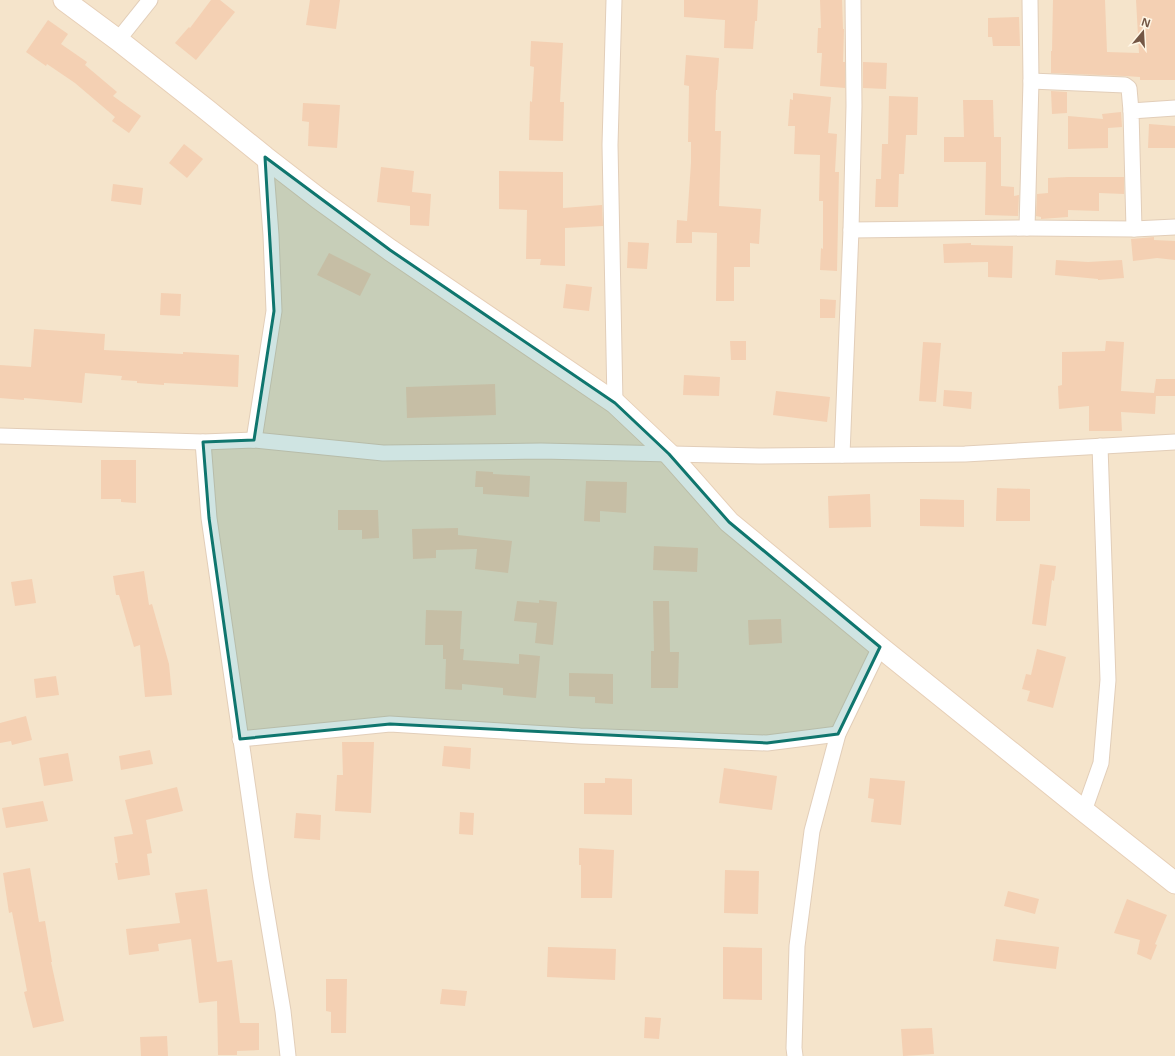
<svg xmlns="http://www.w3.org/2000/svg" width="1175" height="1056" viewBox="0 0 1175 1056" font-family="'Noto Sans',sans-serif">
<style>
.residential{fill:#f5e4cb}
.building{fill:#f4d0b3}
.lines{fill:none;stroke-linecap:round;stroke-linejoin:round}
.minor-casing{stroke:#e2ceb9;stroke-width:17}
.secondary-casing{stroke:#e7cfb7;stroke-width:23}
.minor{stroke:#fff;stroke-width:15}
.secondary{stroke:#fff;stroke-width:21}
.marked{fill:#0f766e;fill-opacity:0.2;stroke:#0f766e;stroke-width:3;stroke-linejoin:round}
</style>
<rect width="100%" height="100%" fill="#fef2dd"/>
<rect class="residential" x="0" y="0" width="1175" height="1056"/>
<g class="building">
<polygon points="211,0 220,0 235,12 196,60 175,43 189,27 190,28"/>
<polygon points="310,0 340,0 336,29 306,25"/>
<polygon points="684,0 758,0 757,21 755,21 753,49 724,48 725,20 684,17"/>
<polygon points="820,0 842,0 843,29 844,29 843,62 845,62 845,88 820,86 822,53 817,53 818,28 821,28"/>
<polygon points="1053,0 1105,0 1107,52 1139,53 1136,0 1175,0 1175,80 1140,80 1140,77 1125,76 1051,73 1051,51 1052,51"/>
<polygon points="1019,17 1020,46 993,46 992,37 988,37 988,18"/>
<polygon points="48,20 68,34 61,44 87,62 85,65 117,92 113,96 141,116 129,133 112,121 115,117 75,83 47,64 46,66 26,52"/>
<polygon points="531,41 563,43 560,102 564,102 563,141 529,140 530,101 532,102 534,67 530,66"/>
<polygon points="686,55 719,58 717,90 716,90 715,131 721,131 719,206 761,209 759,244 750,243 750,267 734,267 734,301 716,301 717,233 692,232 692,243 676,243 677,220 687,221 691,163 691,142 688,142 689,86 684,85"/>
<polygon points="863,62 887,63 886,89 863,88"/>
<polygon points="1051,91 1067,92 1067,113 1052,114"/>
<polygon points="793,93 831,97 828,133 837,134 835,172 839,172 837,271 820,270 821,248 823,249 823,201 819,201 820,155 794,154 795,126 788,126 790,99 793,100"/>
<polygon points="889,96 918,97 917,135 906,135 904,174 899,174 898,207 875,207 876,179 881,179 882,144 888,144"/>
<polygon points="963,100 993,100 994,137 1001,137 1001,186 1014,187 1014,196 1019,195 1018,216 985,215 986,162 944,162 944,137 964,137"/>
<polygon points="303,103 340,105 337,148 308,146 309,122 302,121"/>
<polygon points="1121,112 1122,127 1108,128 1108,148 1068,149 1068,116 1103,119 1102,114"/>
<polygon points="1149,124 1175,126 1175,148 1148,148"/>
<polygon points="184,144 203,159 187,178 169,163"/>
<polygon points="381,167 414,171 412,192 431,194 429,226 410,225 410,204 410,206 377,202"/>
<polygon points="499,171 563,172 563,208 602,205 603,226 565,228 565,266 540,265 541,259 526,259 527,210 499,209"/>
<polygon points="1068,177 1124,177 1124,194 1099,193 1099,211 1068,210 1068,217 1041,219 1041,217 1036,216 1037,194 1048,193 1048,178"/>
<polygon points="113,184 143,188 141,205 111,201"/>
<polygon points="1154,237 1154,240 1175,241 1175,260 1157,258 1133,261 1131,239"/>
<polygon points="628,242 649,243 647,269 627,268"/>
<polygon points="971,243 971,245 1013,246 1012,278 988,277 988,262 944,263 943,244"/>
<polygon points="329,253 371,274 360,296 317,275"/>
<polygon points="1056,260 1088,262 1122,260 1124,278 1098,280 1098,279 1055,275"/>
<polygon points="566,284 592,287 589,311 563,308"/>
<polygon points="161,293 181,294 180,316 160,315"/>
<polygon points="820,299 836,300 835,318 820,318"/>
<polygon points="34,329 105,334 104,350 183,354 183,352 239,355 238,387 164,383 164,385 137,383 137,381 121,380 122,376 85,373 82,403 24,398 24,400 0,398 0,365 31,367"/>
<polygon points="730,341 746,341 746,360 731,360"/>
<polygon points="1106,341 1124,342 1121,391 1154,393 1156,379 1175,379 1175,396 1156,396 1155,414 1121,412 1122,431 1089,431 1089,406 1059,409 1058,386 1062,385 1062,352 1105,351"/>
<polygon points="923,342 941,343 936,402 919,401"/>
<polygon points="684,375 720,377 719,396 683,395"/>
<polygon points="495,384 496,415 407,418 406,387"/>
<polygon points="944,390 972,392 971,409 943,406"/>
<polygon points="776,391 830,397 827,422 773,415"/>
<polygon points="101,460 136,460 136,503 121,502 121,499 101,499"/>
<polygon points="476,471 493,472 493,474 530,476 529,497 483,494 483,487 475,487"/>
<polygon points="586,481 627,482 626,513 600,511 600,522 584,521"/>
<polygon points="997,488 1030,489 1030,521 996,521"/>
<polygon points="870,494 871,527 829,528 828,496"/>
<polygon points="920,499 964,500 964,527 920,526"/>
<polygon points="338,510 378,510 379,538 362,539 362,530 338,530"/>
<polygon points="458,528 458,535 512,541 508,573 475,569 477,549 436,550 436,558 413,559 412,529"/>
<polygon points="654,546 698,548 697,572 653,570"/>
<polygon points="1040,564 1056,566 1054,581 1052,580 1046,626 1032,624"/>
<polygon points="144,571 149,605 152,604 169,664 172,695 145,697 140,645 134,647 119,595 116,595 113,576"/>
<polygon points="32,579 36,603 15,606 11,582"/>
<polygon points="539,600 557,602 553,645 535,643 537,623 514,621 517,601 539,603"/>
<polygon points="653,601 669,601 670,652 679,652 678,688 651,688 651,651 654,651"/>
<polygon points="426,610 462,611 460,649 464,649 463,660 519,664 519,654 540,656 536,698 503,695 503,688 462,684 462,690 445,689 446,659 443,659 443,645 425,645"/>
<polygon points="781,619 782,643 749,645 748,620"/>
<polygon points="1037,649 1066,657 1053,708 1027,701 1030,691 1022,689 1026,674 1031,675"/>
<polygon points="569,673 613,674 613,704 595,703 595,697 569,696"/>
<polygon points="56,676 59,695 36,698 34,679"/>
<polygon points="26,716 32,740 12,745 11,741 0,743 0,723"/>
<polygon points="342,742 374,742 371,813 335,811 337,775 343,775"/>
<polygon points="444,746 471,748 470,769 442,766"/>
<polygon points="150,750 153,764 121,770 119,756"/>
<polygon points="68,753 73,781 44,786 39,758"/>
<polygon points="724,768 777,776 772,810 719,803"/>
<polygon points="605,778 632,779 632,815 584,814 584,783 605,783"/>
<polygon points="870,778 905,781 901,825 871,822 874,799 868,798"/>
<polygon points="177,787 183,811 146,820 152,853 147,854 150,875 118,880 115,863 118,863 114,837 133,834 125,800"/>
<polygon points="43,801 48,821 6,828 2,808"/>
<polygon points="460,812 474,813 473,835 459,834"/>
<polygon points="296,813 321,815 320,840 294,838"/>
<polygon points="579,848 614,850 612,898 581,898 581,865 579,865"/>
<polygon points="30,868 39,922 45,921 52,962 51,962 64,1021 33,1028 24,992 27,991 12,912 9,913 3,873"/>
<polygon points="725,870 759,871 758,914 724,913"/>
<polygon points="207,889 217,962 232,960 240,1023 259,1023 259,1050 237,1051 237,1055 218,1055 217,1001 199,1003 191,939 158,944 159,951 129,955 126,929 180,923 175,893"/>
<polygon points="1008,891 1039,899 1035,914 1004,906"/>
<polygon points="1127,899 1167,915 1155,944 1157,945 1151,960 1137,954 1140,940 1114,933"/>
<polygon points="996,939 1059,947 1056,969 993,961"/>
<polygon points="548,947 616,949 615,980 547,977"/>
<polygon points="723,947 762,948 762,1000 723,999"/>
<polygon points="326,979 347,979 346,1033 331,1033 331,1012 326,1011"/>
<polygon points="442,989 467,991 465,1006 440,1004"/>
<polygon points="645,1017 661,1018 659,1039 644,1038"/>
<polygon points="932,1028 934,1054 903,1056 901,1029"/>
<polygon points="167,1036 168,1056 141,1056 140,1037"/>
</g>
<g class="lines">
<defs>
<g id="minor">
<polyline points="614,0 610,145 615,403"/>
<polyline points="118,40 150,0"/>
<polyline points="1031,81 1125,85 1129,88 1131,111"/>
<polyline points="1027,228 1031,81 1030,0"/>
<polyline points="1134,229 1131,111 1175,108"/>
<polyline points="851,230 1027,228 1134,229 1175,227"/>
<polyline points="0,436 203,442 254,440 383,453 541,451 759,456 965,454 1175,442"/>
<polyline points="254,440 274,311 271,235 265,157"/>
<polyline points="203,442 209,518 261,879 283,1011 288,1056"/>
<polyline points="842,455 851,230 854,106 853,0"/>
<polyline points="240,739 390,724 580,736 767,743 838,734"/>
<polyline points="1084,811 1101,763 1108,680 1100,446"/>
<polyline points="795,1056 794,1048 797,946 812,831 838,734 880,647"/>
</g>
<polyline id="secondary" points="64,0 118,40 207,110 265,157 318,198 390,250 615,403 669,454 729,522 880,647 1084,811 1175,883"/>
</defs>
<use href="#minor" class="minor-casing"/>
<use href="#secondary" class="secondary-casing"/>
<use href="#minor" class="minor"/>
<use href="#secondary" class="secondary"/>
</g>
<path class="marked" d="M 265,157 L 390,250 L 615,403 L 669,454 L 729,522 L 880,647 L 838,734 L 767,743 L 390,724 L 240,739 L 209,518 L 203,442 L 254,440 L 274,311 Z"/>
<g transform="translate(1143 32) rotate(18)" stroke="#fff6e5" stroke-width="3" paint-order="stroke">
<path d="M0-3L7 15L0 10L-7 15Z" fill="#745745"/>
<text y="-6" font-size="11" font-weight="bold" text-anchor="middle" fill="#745745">N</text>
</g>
</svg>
